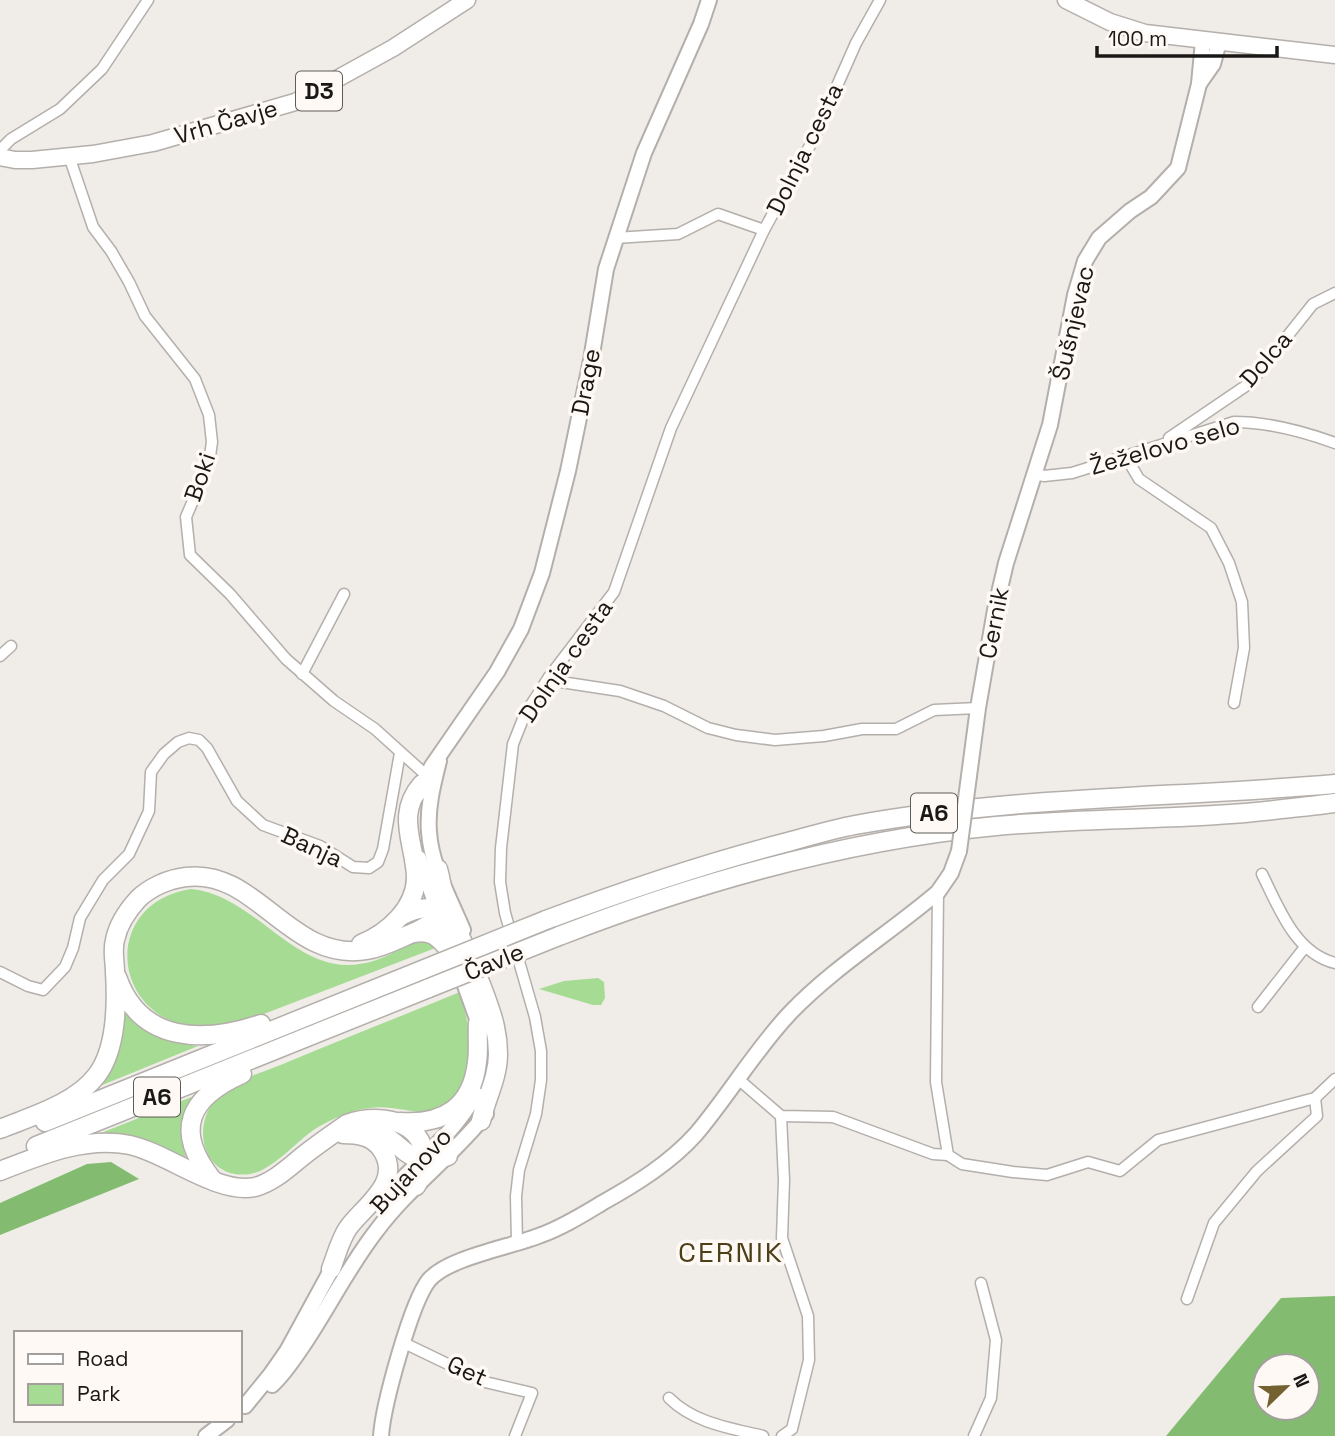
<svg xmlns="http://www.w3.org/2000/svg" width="1335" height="1436" viewBox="0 0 1335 1436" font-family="'Space Grotesk',sans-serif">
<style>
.green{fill:#a6db94}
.forest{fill:#83bc70;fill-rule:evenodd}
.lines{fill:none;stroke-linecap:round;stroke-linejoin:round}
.street-casing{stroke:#b4afab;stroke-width:13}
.secondary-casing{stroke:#b4afab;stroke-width:18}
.primary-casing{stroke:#b4afab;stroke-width:19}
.highway-casing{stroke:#b4afab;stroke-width:21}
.street{stroke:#fff;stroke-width:10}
.secondary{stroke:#fff;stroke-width:14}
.primary{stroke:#fff;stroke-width:16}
.highway{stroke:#fff;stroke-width:18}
.secondary-bridge-casing{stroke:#b4afab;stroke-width:18;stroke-linecap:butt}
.highway-bridge-casing{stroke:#b4afab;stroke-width:21;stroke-linecap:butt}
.secondary-bridge{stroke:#fff;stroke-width:14}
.highway-bridge{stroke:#fff;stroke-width:18}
.labels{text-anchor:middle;stroke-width:7;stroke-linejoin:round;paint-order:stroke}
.shield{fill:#fef9f5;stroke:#5e5c59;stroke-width:2}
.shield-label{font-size:23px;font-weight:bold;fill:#191816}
.street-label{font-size:24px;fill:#191816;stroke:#fef9f5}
.quarter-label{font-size:28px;letter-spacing:2px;fill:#4d3f17;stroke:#fef9f5}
</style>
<rect width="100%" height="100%" fill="#f0ece8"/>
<g class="green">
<path d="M 191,889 C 256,895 294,975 360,964 C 382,961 400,948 420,941 L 427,941 L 438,947 L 238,1024 C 228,1026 216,1030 206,1029 C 109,1024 99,903 191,889 Z"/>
<polygon points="598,978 604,982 605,998 601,1005 593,1005 539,989 564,981"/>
<path d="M 460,992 C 468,1023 474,1043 466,1075 C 465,1080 464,1086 462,1090 C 437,1129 404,1103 370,1108 C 352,1110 335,1118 320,1126 C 298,1138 275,1170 250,1174 C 202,1181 188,1122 221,1094 C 238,1079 263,1072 283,1064 C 342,1039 402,1016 460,992 Z"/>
<path d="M 122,1004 C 142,1031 166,1041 198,1046 L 95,1088 Z"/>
<path d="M 194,1096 C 181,1118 179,1136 187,1161 C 160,1143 134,1135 101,1133 Z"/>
</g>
<g class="forest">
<polygon points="111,1162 139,1179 0,1235 0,1203 87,1164"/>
<path d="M 1335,1296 L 1335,1436 L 1166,1436 L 1281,1298 ZM 1265,1366 L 1307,1366 L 1307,1408 L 1265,1408 Z"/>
</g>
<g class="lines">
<defs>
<g id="street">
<polyline points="0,150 11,139 60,109 102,69 148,0"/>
<polyline points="69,156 93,227 111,251 129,282 145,316 195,379 209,415 212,442 209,463 186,517 190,555 230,594 286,659 334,701 375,729 426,775"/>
<polyline points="615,238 678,234 718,214 764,230"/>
<polyline points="1169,438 1250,383 1313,304 1335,293"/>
<polyline points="1126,457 1139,479 1211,528 1229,563 1242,602 1244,648 1234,703"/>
<path d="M 1035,474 L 1044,476 L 1072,473 L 1234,422 C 1269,422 1302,431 1335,443"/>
<polyline points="0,656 11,646"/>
<polyline points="302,674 344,594"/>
<polyline points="549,677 561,682 620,691 664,706 708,728 736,735 775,740 824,736 862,729 896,729 934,710 978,708"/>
<path d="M 1262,874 C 1279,908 1295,953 1335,963"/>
<polyline points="938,892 936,1082 948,1155 962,1164 1013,1172 1047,1175 1088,1162 1120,1171 1158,1140 1315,1098 1335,1079"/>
<polyline points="0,972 28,986 43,990 65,967 73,948 80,918 103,880 129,854 149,811 151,772 164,754 178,742 189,738 199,740 207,748 237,801 263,825 320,846 353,867 369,868 378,862 383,849 400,753"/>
<polyline points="1258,1007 1305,947"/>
<polyline points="737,1078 781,1116 833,1117 933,1154 948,1155"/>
<polyline points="781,1116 784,1180 782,1238 808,1316 809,1360 792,1429 782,1436"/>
<polyline points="517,1243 516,1196 519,1170 536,1114 541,1080 541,1051 535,1017 505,913 500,882 501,848 513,744 525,714 549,677 614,592 671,428 764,230 813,140 856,43 880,0"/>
<polyline points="1187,1299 1214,1223 1257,1171 1317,1116 1315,1098"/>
<polyline points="404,1343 485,1382 532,1393 515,1436"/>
<path d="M 669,1398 C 694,1423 730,1428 763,1436"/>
<polyline points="974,1436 991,1398 996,1340 981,1283"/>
</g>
<g id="secondary">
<polyline points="1199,84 1213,64 1219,42"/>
<path d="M 439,761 C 433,785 427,808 429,832 C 431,865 450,899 463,930"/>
<polyline points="969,776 978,708 995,610 1006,563 1050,425 1075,295 1085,261 1099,238 1130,211 1151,197 1178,168 1199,84 1203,41"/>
<polyline points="418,794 432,766 497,672 521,629 542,573 568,471 591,360 606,269 644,153 701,24 709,0"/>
<polyline points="419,858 481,1030"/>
<path d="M 378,1204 C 411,1167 451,1138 476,1094"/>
<path d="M 272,1385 C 284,1374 293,1360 302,1347 C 328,1309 348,1267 377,1230 C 409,1187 453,1156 486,1114"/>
<polyline points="245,1406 271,1374 287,1351 335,1263"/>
<polyline points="206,1436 227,1420"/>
<path d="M 381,1436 C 383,1406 411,1302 429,1280 C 449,1257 512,1247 541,1235 C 563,1227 582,1215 602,1203 C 636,1184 670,1163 696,1134 C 729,1095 755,1050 790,1013 C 834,967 890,933 938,892 L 951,873 L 959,851"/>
</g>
<g id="primary">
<polyline points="1066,0 1110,22 1145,33 1335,55"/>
<polyline points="0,157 15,160 32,160 93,154 153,143 295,102 393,48 467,0"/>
</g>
<g id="highway">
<path d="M 401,916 C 415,908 432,904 446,915 C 460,926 491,1008 495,1027 C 497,1036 498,1045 498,1054 C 498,1078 486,1098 481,1121"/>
<path d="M 546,920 C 626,890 706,863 788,842 C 810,836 833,829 855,825 C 1014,796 1175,798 1335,784"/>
<path d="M 414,933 C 434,929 440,940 452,953"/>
<path d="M 559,936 C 698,882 846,840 996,826 C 1079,818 1162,820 1245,813 C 1275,810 1305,807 1335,803"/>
<path d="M 361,944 C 388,933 416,908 416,877 C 415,843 395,815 422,784"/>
<path d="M 117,977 C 140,1044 204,1043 261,1024"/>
<polyline points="45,1122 422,970"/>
<path d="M 400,1122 C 444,1125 472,1107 477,1062 C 479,1049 477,1036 478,1023"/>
<path d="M 0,1129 C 32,1116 75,1104 97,1075 C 117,1048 117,1004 115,972 C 115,961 112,951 115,940 C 118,925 127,911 138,899 C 150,887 169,879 186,877 C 257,868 290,963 367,950 C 385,947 400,938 417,931 C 447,918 446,898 438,869"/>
<path d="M 366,1129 C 405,1136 402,1172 448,1156"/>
<polyline points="36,1146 429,988"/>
<path d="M 0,1171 C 41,1155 85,1136 130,1145 C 167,1153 218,1195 255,1187 C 275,1182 292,1164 308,1152 C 321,1142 334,1133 347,1124 C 383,1111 433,1123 423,1171 C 422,1176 419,1181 416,1186"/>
<path d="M 212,1179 C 174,1131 188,1098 242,1074"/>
<path d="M 331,1269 C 336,1256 340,1240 348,1228 C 365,1205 403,1182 382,1150 C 373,1136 358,1134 343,1134"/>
</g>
</defs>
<use href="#street" class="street-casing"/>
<use href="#secondary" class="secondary-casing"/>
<use href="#primary" class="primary-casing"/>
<use href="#highway" class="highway-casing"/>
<use href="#street" class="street"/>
<use href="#secondary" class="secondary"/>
<use href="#primary" class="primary"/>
<use href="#highway" class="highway"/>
<defs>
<polyline id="secondary-bridge" points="959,851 969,776"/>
<g id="highway-bridge">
<polyline points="422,970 546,920"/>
<polyline points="429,988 559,936"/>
</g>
</defs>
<use href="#secondary-bridge" class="secondary-bridge-casing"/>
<use href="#highway-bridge" class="highway-bridge-casing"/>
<use href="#secondary-bridge" class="secondary-bridge"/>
<use href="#highway-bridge" class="highway-bridge"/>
</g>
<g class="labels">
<g class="shield">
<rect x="296" y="71.5" width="46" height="39" rx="5"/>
<rect x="911" y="793.5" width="46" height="39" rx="5"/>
<rect x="134" y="1077.5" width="46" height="39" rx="5"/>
</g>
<g class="shield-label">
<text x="319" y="99">D3</text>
<text x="934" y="821">A6</text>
<text x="157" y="1105">A6</text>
</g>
<g class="street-label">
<text transform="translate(226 122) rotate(-16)" y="8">Vrh Čavje</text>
<text transform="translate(805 149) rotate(-64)" y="8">Dolnja cesta</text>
<text transform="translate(1073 323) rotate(-77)" y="8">Šušnjevac</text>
<text transform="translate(1266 359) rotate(-49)" y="8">Dolca</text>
<text transform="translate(586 382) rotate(-79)" y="8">Drage</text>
<text transform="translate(1165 446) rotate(-16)" y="8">Žeželovo selo</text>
<text transform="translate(200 477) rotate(-71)" y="8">Boki</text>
<text transform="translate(994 623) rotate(-79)" y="8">Cernik</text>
<text transform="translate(566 661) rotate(-55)" y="8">Dolnja cesta</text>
<text transform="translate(312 847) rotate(25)" y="8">Banja</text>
<text transform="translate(494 962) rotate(-22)" y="8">Čavle</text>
<text transform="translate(411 1171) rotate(-47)" y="8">Bujanovo</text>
<text transform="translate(467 1371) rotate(24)" y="8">Get</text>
</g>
<g class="quarter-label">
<text x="731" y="1262">CERNIK</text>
</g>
</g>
<rect x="14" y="1331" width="228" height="91" fill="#fef9f5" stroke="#a29f9c" stroke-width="2"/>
<rect x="28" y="1354" width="35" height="10" fill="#ffffff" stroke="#a29f9c" stroke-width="2"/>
<text x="77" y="1366" font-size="21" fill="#191816">Road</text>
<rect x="28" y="1384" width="35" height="21" fill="#a6db94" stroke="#a29f9c" stroke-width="2"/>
<text x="77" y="1401" font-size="21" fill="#191816">Park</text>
<g transform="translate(1286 1387) rotate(67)"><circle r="33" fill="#fef9f5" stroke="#a29f9c" stroke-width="2"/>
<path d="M0-5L12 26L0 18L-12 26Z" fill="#73612f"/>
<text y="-10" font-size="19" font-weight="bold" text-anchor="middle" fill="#191816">N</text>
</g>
<path d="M1097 46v10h180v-10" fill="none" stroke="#191816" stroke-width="3.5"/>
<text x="1108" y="46" font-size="21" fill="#191816" stroke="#fef9f5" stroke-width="5" paint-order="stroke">100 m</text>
</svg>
